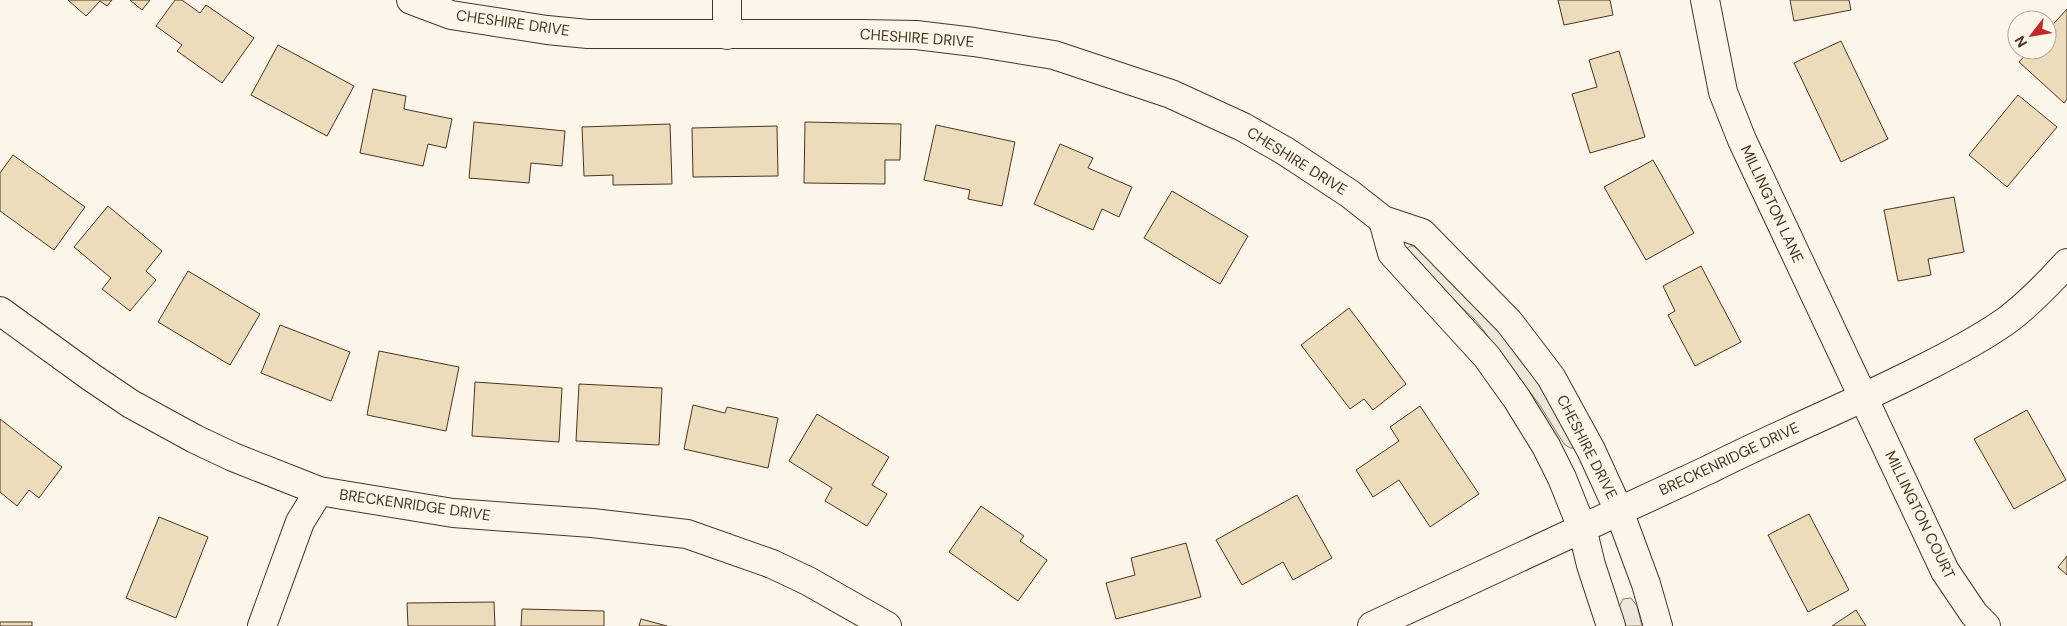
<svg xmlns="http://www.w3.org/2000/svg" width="2067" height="626" viewBox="0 0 2067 626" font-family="'DM Sans',sans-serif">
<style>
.green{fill:#ede6d9;stroke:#887966}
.building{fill:#ecdcbc;stroke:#4a3520}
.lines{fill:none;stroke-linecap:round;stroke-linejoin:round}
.minor-casing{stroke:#4a3520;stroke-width:30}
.minor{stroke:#fbf6e9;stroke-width:28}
.labels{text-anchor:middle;stroke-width:4;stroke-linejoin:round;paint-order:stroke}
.street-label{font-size:15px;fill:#4a3520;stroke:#fbf6e9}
</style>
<rect width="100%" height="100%" fill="#fbf6e9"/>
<g class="green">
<polygon points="1410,246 1414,246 1456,283 1493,320 1549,391 1575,448 1570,448 1564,444 1539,404 1477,322 1407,254 1406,249"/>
<polygon points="1631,598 1637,606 1642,626 1624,626 1619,607 1623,599"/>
</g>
<g class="building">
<polygon points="68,0 112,0 107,6 100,1 86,16"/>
<polygon points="130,0 150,0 142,10"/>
<polygon points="175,0 182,0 200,13 206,5 254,38 222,83 177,51 182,45 156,26"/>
<polygon points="1558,0 1610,0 1613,15 1564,25"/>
<polygon points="1790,0 1849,0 1851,10 1794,21"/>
<polygon points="2067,9 2067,99 2064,103 2019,62 2030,50 2047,50 2047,31"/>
<polygon points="1841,41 1888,139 1841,162 1794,63"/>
<polygon points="278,45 354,86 327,136 251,95"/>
<polygon points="1619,51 1645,137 1590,153 1572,94 1597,87 1589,60"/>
<polygon points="373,89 406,96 404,109 452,119 446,148 428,144 423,166 360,153"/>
<polygon points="2018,95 2057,127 2007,187 1969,155"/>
<polygon points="474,122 565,131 562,166 531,163 529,183 469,178"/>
<polygon points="805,122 901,124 900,160 885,160 885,184 804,183"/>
<polygon points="670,124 672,184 613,185 613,175 584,176 582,127"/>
<polygon points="936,125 1015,142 1002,206 968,199 970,190 924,180"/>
<polygon points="777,126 778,176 693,177 692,128"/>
<polygon points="1060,144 1093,158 1088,168 1132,187 1119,217 1102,209 1093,230 1034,204"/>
<polygon points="13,155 85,207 54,250 0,211 0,173"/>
<polygon points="1653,160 1694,233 1646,260 1604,187"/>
<polygon points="1172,191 1248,236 1220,284 1144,238"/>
<polygon points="1954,197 1964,252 1928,259 1931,275 1898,281 1884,210"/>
<polygon points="108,206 162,251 146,271 156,280 130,311 102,289 111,278 74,247"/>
<polygon points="1701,266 1741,342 1695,366 1668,315 1675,311 1663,286"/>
<polygon points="188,271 260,314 230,365 158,322"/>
<polygon points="1349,308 1406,384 1373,410 1364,399 1350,409 1301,345"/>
<polygon points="280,325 350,352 331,401 261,373"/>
<polygon points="379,351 459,367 446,431 367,415"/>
<polygon points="475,382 562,388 559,442 472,436"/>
<polygon points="579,384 662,388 659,445 576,441"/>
<polygon points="693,405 725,413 727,407 778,418 768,468 684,449"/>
<polygon points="1420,406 1479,494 1430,527 1399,480 1373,497 1356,470 1399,441 1390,427"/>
<polygon points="2027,410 2066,480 2014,509 1974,439"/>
<polygon points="817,414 889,457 872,485 887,494 867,526 825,501 832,488 789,461"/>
<polygon points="0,419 62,467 39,498 29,490 17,506 0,492"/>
<polygon points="1297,495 1332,558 1293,580 1283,562 1242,585 1216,540"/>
<polygon points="981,506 1024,536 1020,541 1047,560 1018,601 949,552"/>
<polygon points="1809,514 1849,590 1808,612 1768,535"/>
<polygon points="159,517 208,537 176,618 126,598"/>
<polygon points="1186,543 1201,597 1116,619 1106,583 1135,575 1131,558"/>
<polygon points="2067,556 2067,575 2058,567"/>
<polygon points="494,602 495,626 408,626 407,603"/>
<polygon points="522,609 604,611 604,626 521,626"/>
<polygon points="1856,610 1866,626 1832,626"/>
<polygon points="641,619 667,626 639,626"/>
<rect x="0" y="622" width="32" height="4"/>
</g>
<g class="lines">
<defs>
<g id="minor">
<polyline points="411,0 451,15 547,30 588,34 862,34 916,35 974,42 1054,55 1171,94 1243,127 1285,151 1350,194 1383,220 1422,233 1509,322 1551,377 1591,450 1619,511 1646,584 1658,626"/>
<polyline points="1705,0 1723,92 1742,140 1945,571 1974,614 1986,626"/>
<polyline points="727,35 727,0"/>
<polyline points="1383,220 1392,253 1487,357 1517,399 1546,446 1562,478 1582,528 1591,565 1611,626"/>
<polyline points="0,311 91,377 131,404 195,439 233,457 319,491 453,513 592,523 687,534 772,564 808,581 887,626"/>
<polyline points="262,626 300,522 319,491"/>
<path d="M 1372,626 L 1710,469 C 1779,434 1851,405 1920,370 C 1950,355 1979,340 2006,321 C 2029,304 2048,284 2067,263"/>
</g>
</defs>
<use href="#minor" class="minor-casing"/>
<use href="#minor" class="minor"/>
</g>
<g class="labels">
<g class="street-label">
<text transform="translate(513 23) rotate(8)" y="5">CHESHIRE DRIVE</text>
<text transform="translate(917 38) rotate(4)" y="5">CHESHIRE DRIVE</text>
<text transform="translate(1297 161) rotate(32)" y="5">CHESHIRE DRIVE</text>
<text transform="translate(1772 204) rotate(65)" y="5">MILLINGTON LANE</text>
<text transform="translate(1587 447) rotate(63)" y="5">CHESHIRE DRIVE</text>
<text transform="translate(1729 459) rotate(-25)" y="5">BRECKENRIDGE DRIVE</text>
<text transform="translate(415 505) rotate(8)" y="5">BRECKENRIDGE DRIVE</text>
<text transform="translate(1920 515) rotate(64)" y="5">MILLINGTON COURT</text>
</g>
</g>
<g transform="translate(2032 35) rotate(239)"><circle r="24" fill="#fbf6e9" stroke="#b4a999"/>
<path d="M0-4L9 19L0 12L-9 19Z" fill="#c62828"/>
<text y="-8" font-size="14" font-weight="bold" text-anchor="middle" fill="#4a3520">N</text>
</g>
</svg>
